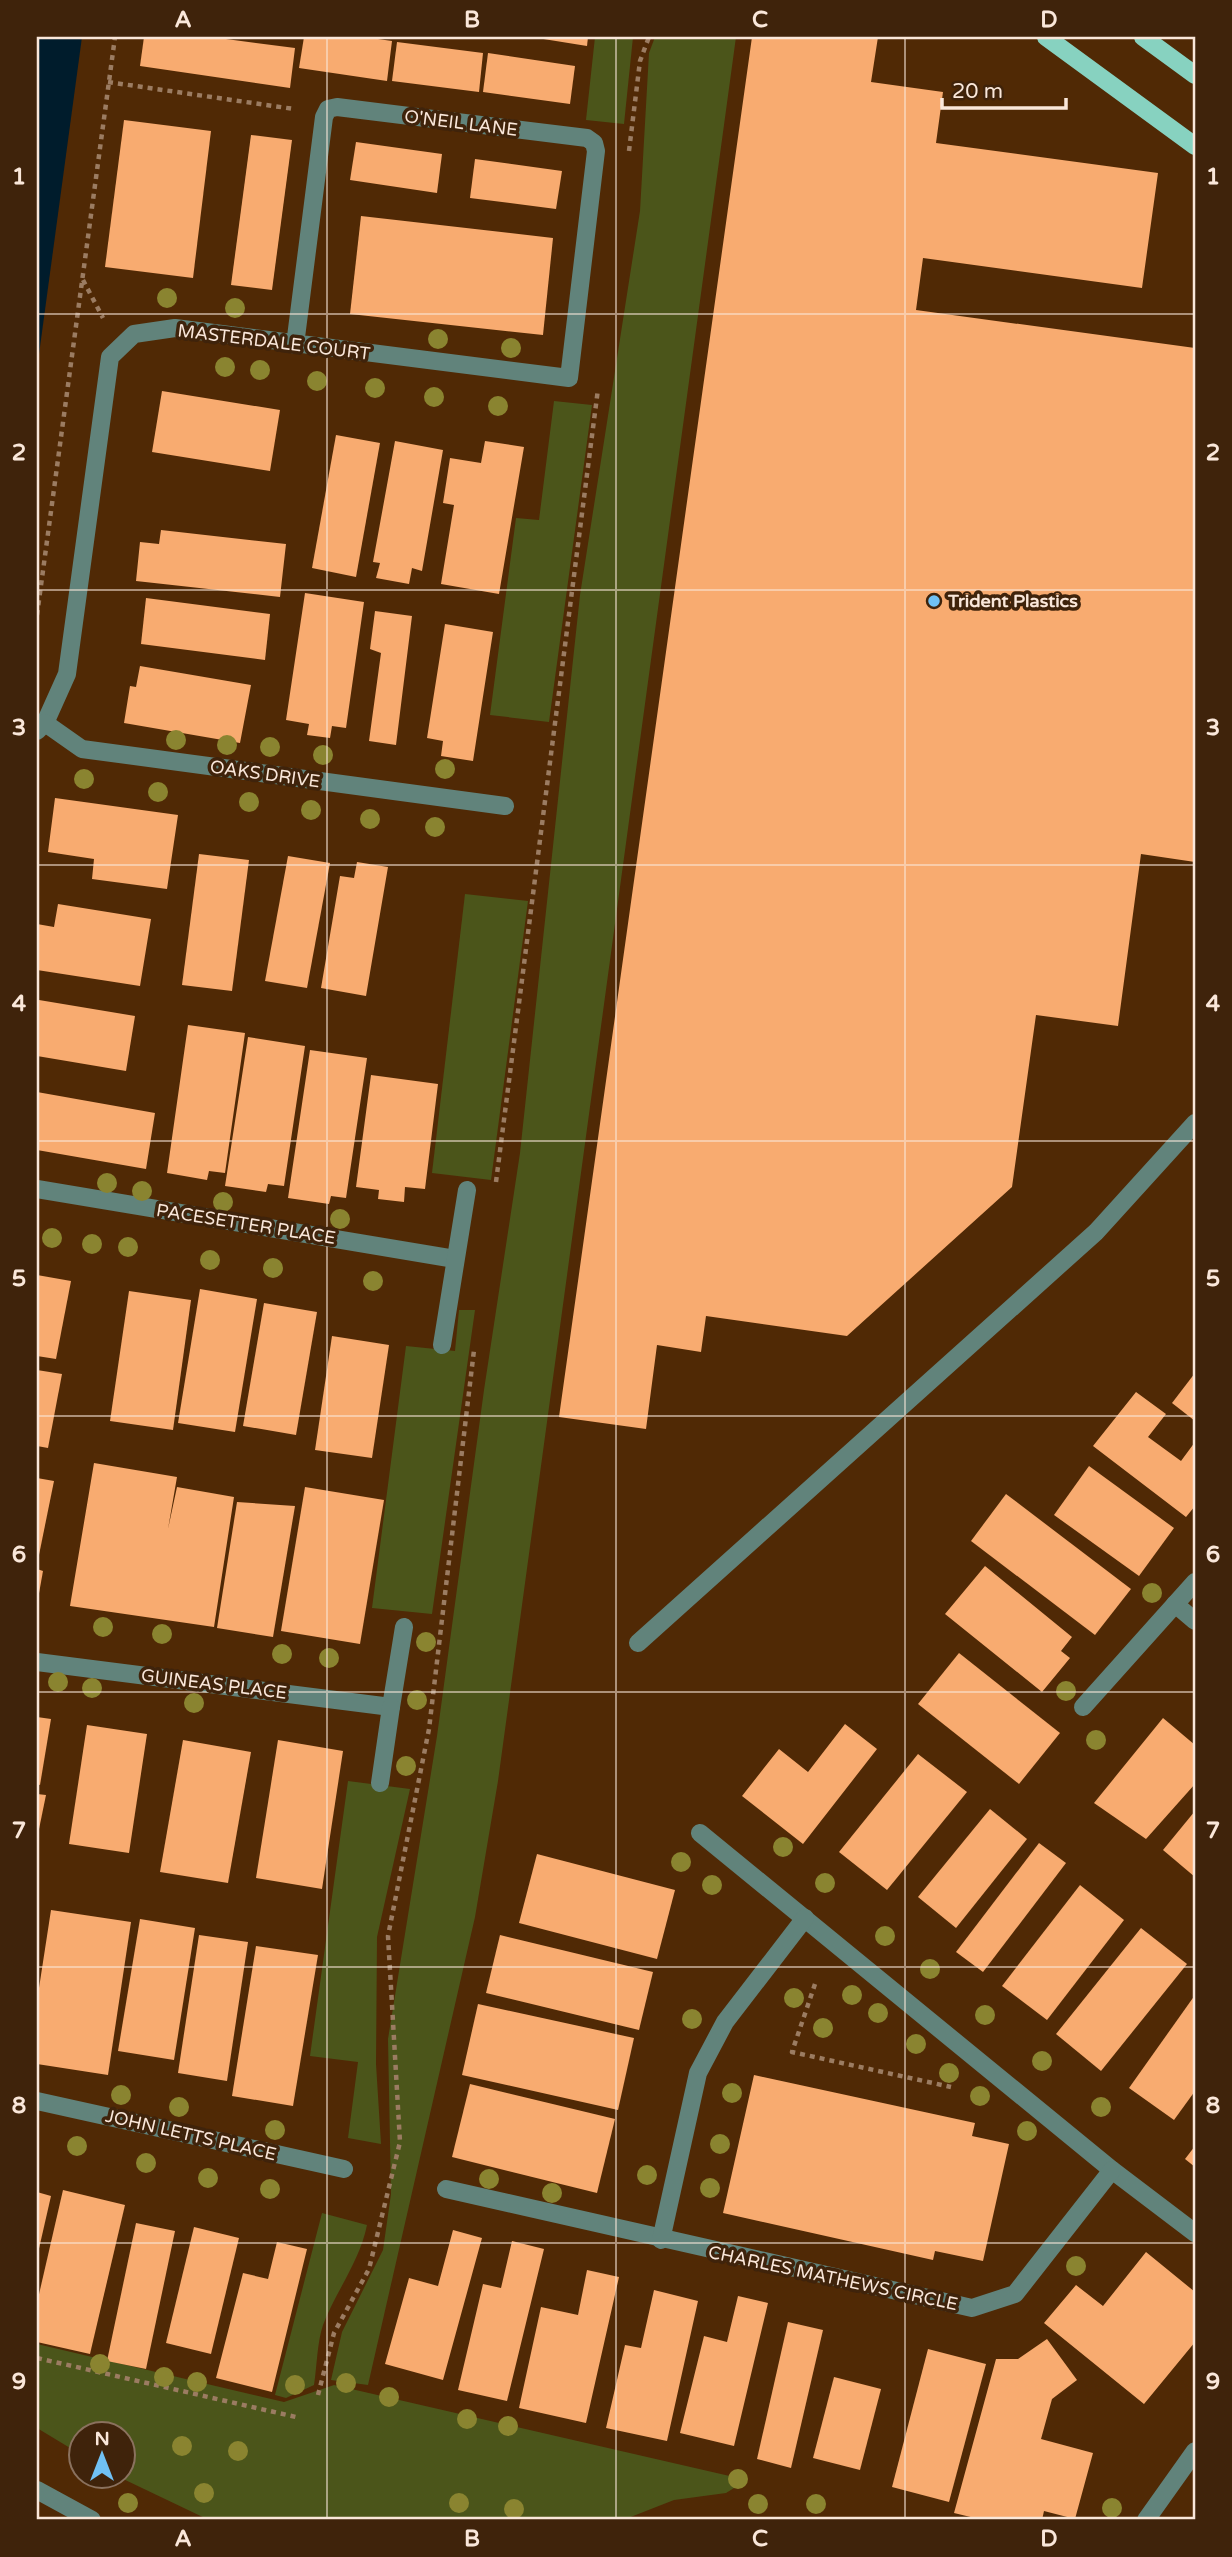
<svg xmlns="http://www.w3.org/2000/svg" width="1232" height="2557" viewBox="0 0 1232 2557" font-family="'Varela Round',sans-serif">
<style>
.green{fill:#4b551a}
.water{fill:#001c2c}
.building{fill:#f8ab70}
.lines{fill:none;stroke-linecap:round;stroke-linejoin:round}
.path{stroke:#9b7c62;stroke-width:4.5;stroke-dasharray:5 5;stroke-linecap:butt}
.minor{stroke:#61837b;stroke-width:18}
.major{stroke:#87d2c0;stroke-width:18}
.tree{fill:#8a8430}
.grid{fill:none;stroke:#fae7da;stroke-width:2;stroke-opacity:0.55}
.poi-dot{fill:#70c1f4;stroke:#3f230b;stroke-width:2.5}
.labels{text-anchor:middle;stroke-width:7;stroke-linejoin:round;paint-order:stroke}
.street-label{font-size:18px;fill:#fae7da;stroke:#3f230b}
.poi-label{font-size:18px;font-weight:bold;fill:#fae7da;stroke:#3f230b;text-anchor:start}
.neatline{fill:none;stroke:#fae7da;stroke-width:2.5}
.grid-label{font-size:23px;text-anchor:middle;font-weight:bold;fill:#fae7da}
</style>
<rect width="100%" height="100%" fill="#502905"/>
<g class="green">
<polygon points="595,37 633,37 624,124 586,120"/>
<polygon points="655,37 736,37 498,1781 475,1917 368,2385 331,2380 342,2332 383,2250 391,2194 388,2039 437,1736 484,1390 520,1153 580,595 640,211 649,53"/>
<polygon points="554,401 592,405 549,722 490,715 516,518 539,520"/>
<polygon points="465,894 528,901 491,1180 432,1173"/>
<polygon points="459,1310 475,1310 432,1614 372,1608 406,1346 455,1351"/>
<polygon points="348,1781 410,1789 377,1937 376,2064 381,2144 348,2138 358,2062 310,2056"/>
<path d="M 322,2213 L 367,2225 C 360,2261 336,2291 323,2325 C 317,2343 317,2366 314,2385 L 286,2398 L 275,2395 Z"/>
<polygon points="37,2344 284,2402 334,2385 747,2480 726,2493 674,2500 623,2520 209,2520 119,2477 122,2476 122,2434 80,2434 80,2454 37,2428"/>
</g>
<polygon class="water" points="37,37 82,37 37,369"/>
<g class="building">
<polygon points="144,37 211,37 295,48 290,88 140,66"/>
<polygon points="304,37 364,37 392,41 387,81 299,68"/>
<polygon points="531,37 588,37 587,46"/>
<polygon points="752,37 878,37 871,82 943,92 936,143 1158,173 1142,288 923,258 916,310 1195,348 1195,862 1141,854 1118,1026 1036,1015 1012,1187 847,1336 706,1316 701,1352 657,1345 646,1429 559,1417"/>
<polygon points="397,42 483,53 479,92 392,81"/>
<polygon points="488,53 575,66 570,104 483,92"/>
<polygon points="124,120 211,131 193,278 105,267"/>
<polygon points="251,135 292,140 272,290 231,285"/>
<polygon points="356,142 442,154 437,193 350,180"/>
<polygon points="475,159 562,171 556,209 470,198"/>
<polygon points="361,216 553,238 543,335 350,314"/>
<polygon points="162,391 280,410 270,471 152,452"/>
<polygon points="336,435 380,443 356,577 312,568"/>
<polygon points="395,441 443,450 422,571 412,568 409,584 376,578 380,563 373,562"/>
<polygon points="485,441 524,447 499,594 441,584 454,505 443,503 450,458 481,463"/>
<polygon points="161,530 286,544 280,597 136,581 140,542 159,544"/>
<polygon points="305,593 364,602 346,728 332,726 330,738 307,735 309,724 286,720"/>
<polygon points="146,598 270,614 265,660 141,644"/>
<polygon points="375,611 412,616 396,745 369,741 381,653 370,649"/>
<polygon points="445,624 493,632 473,761 441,756 443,741 427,738"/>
<polygon points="140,666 251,685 240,743 124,723 130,686 136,687"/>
<polygon points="55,798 178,815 167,889 92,879 94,859 48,852"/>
<polygon points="199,854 249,860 232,991 182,985"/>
<polygon points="288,856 330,863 307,988 265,981"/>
<polygon points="357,862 388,867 366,996 321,988 340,876 354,878"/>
<polygon points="58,904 151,919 140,986 37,970 37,924 54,927"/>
<polygon points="39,1000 135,1016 126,1071 37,1056"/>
<polygon points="188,1025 245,1033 225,1173 209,1171 207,1180 167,1173"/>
<polygon points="248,1037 305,1046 284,1186 268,1184 266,1192 225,1186"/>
<polygon points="310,1050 367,1058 346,1198 331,1196 329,1204 288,1198"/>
<polygon points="371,1075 438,1084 425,1189 405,1187 404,1202 378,1199 379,1190 356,1187"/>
<polygon points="37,1092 155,1113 146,1169 37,1150"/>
<polygon points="37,1275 71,1281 56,1359 37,1356"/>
<polygon points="200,1289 257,1299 235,1432 178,1423"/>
<polygon points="129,1291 191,1300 173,1430 110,1421"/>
<polygon points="264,1303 317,1312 296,1435 243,1426"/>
<polygon points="332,1336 389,1345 372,1458 315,1450"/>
<polygon points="37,1370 62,1374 48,1448 37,1446"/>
<polygon points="1195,1373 1195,1421 1172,1403"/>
<polygon points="1136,1392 1166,1414 1148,1437 1181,1461 1195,1442 1195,1506 1186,1517 1093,1446"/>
<polygon points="94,1463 177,1477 168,1529 177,1487 234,1497 214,1627 70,1606"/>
<polygon points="1089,1466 1174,1528 1139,1576 1054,1515"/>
<polygon points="37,1478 54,1481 39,1555 37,1554"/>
<polygon points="305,1487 384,1500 360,1644 281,1631"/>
<polygon points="1006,1494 1131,1589 1095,1635 971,1541"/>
<polygon points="237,1502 295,1506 273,1637 217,1628"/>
<polygon points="985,1566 1072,1637 1061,1651 1070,1658 1042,1692 945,1614"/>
<polygon points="37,1569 43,1571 38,1599 37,1599"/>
<polygon points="959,1653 1060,1733 1019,1784 918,1704"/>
<polygon points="37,1717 51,1719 40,1785 37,1784"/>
<polygon points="1163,1718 1195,1745 1195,1784 1146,1839 1094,1803"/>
<polygon points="845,1724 877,1749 803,1844 742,1796 779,1749 808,1772"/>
<polygon points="87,1725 147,1734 129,1853 69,1844"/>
<polygon points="183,1740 251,1752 228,1883 160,1872"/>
<polygon points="278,1740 343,1751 322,1889 256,1878"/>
<polygon points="918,1754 967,1792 887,1890 839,1852"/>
<polygon points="37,1794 46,1795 38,1834 37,1834"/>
<polygon points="990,1809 1027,1839 956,1928 918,1897"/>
<polygon points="1195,1811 1195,1877 1163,1850"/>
<polygon points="1039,1843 1066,1863 983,1972 956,1952"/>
<polygon points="537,1854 675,1890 657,1959 519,1923"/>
<polygon points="1080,1885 1124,1920 1047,2020 1002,1986"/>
<polygon points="51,1910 131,1922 108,2075 37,2064 37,2001"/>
<polygon points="140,1919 195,1928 174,2060 118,2051"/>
<polygon points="1141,1928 1187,1964 1101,2071 1056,2034"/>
<polygon points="199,1935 248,1942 227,2081 178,2073"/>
<polygon points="500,1935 653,1972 639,2030 486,1993"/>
<polygon points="256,1946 318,1955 293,2106 232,2096"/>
<polygon points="1195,1995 1195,2091 1174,2120 1129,2088"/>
<polygon points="478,2004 634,2038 618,2110 462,2075"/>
<polygon points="754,2075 975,2123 972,2136 1009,2144 983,2261 935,2251 933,2260 723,2213"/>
<polygon points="470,2084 615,2119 597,2193 452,2157"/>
<polygon points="1195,2146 1195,2167 1185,2159"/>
<polygon points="63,2190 125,2205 90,2354 37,2342 37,2303"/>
<polygon points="37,2192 51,2196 38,2253 37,2253"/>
<polygon points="136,2223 175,2231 146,2369 107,2361"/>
<polygon points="194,2227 239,2238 211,2354 166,2343"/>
<polygon points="453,2230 482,2238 443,2380 385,2364 409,2278 438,2286"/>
<polygon points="512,2241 544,2249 507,2401 458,2390 483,2284 501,2288"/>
<polygon points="277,2242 307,2249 272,2392 216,2378 243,2273 268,2279"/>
<polygon points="1146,2252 1195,2292 1195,2342 1144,2404 1044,2323 1076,2285 1103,2306"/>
<polygon points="587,2270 619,2277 586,2423 519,2408 541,2307 578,2315"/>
<polygon points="654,2290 698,2301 667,2441 606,2428 625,2345 641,2348"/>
<polygon points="738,2296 768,2303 734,2446 680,2433 704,2336 727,2342"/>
<polygon points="788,2322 823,2330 791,2468 757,2459"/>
<polygon points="1047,2339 1077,2380 1052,2399 1041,2439 1093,2453 1075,2519 1044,2511 1042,2520 983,2520 954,2513 996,2359 1018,2359"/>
<polygon points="928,2349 986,2364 949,2502 892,2487"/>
<polygon points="834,2377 881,2389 860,2470 813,2458"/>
</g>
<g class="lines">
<g class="path">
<polyline points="108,82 294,109"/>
<polyline points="629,151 640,61 649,37"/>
<polyline points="83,280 103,318"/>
<polyline points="37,615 115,37"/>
<polyline points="496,1182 598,389"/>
<polyline points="815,1984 792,2052 951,2087"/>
<polyline points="37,2358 296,2417"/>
<polyline points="318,2395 334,2333 369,2269 400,2142 388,1936 429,1729 474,1350"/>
</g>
<g class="minor">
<polyline points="45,723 67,674 110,357 134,334 175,328 569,378 596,151 594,143 587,138 337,107 328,109 324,117 295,345"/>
<polyline points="37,731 45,723 82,749 505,806"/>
<polyline points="37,1189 455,1259"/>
<polyline points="442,1345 467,1190"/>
<polyline points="1175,1604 1195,1621"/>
<polyline points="638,1643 1096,1232 1195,1123"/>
<polyline points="37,1662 391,1707 404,1627"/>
<polyline points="1083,1707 1195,1582"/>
<polyline points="380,1783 391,1707"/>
<polyline points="700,1833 1112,2170 1195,2233"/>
<polyline points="37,2101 344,2169"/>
<polyline points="446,2189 972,2308 1015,2294 1112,2170"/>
<polyline points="661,2240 698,2073 725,2022 805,1918"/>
<polyline points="37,2490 92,2520"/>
<polyline points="1146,2520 1195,2451"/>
</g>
<g class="major">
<polyline points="1046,37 1195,146"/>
<polyline points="1143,37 1195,75"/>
</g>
</g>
<g class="tree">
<circle cx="167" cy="298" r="10"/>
<circle cx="235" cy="308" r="10"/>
<circle cx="438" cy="339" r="10"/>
<circle cx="511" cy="348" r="10"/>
<circle cx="225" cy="367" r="10"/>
<circle cx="260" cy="370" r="10"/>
<circle cx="317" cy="381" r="10"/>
<circle cx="375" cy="388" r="10"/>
<circle cx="434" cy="397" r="10"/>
<circle cx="498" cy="406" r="10"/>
<circle cx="176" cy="740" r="10"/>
<circle cx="227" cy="745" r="10"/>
<circle cx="270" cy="747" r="10"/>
<circle cx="323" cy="755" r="10"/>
<circle cx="445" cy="769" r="10"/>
<circle cx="84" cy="779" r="10"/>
<circle cx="158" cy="792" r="10"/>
<circle cx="249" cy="802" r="10"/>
<circle cx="311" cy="810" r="10"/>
<circle cx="370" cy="819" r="10"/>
<circle cx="435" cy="827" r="10"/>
<circle cx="107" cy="1183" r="10"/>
<circle cx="142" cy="1191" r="10"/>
<circle cx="223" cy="1202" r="10"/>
<circle cx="340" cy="1219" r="10"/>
<circle cx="52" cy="1238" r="10"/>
<circle cx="92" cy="1244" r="10"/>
<circle cx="128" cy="1247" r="10"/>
<circle cx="210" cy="1260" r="10"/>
<circle cx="273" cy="1268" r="10"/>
<circle cx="373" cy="1281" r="10"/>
<circle cx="1152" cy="1593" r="10"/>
<circle cx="103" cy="1627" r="10"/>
<circle cx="162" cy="1634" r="10"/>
<circle cx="426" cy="1642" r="10"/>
<circle cx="282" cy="1654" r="10"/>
<circle cx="329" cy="1658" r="10"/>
<circle cx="58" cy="1682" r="10"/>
<circle cx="92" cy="1688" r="10"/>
<circle cx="1066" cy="1691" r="10"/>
<circle cx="417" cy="1700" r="10"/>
<circle cx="194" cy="1703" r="10"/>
<circle cx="1096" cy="1740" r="10"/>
<circle cx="406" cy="1766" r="10"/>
<circle cx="783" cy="1847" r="10"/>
<circle cx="681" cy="1862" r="10"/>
<circle cx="825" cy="1883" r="10"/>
<circle cx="712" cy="1885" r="10"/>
<circle cx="885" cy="1936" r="10"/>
<circle cx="930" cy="1969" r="10"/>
<circle cx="852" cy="1995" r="10"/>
<circle cx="794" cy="1998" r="10"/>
<circle cx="878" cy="2013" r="10"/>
<circle cx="985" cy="2015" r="10"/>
<circle cx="692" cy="2019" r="10"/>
<circle cx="823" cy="2028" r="10"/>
<circle cx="916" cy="2044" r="10"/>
<circle cx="1042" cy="2061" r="10"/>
<circle cx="949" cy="2073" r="10"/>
<circle cx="732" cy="2093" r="10"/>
<circle cx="121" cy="2095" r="10"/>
<circle cx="980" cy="2096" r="10"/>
<circle cx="179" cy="2107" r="10"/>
<circle cx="1101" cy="2107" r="10"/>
<circle cx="275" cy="2130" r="10"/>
<circle cx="1027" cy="2131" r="10"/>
<circle cx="720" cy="2144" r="10"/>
<circle cx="77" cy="2146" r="10"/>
<circle cx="146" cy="2163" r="10"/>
<circle cx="647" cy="2175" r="10"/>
<circle cx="208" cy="2178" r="10"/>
<circle cx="489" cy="2179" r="10"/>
<circle cx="710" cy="2188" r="10"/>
<circle cx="270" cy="2189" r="10"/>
<circle cx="552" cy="2193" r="10"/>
<circle cx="1076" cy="2266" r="10"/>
<circle cx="100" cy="2364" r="10"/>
<circle cx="164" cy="2377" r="10"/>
<circle cx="197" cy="2382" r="10"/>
<circle cx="346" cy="2383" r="10"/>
<circle cx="295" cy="2385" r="10"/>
<circle cx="389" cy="2397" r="10"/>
<circle cx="467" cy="2419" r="10"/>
<circle cx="508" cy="2426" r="10"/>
<circle cx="182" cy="2446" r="10"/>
<circle cx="238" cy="2451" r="10"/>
<circle cx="738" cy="2479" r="10"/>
<circle cx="204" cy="2493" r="10"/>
<circle cx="128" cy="2503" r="10"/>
<circle cx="459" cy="2503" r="10"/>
<circle cx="758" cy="2504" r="10"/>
<circle cx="816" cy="2504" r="10"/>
<circle cx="1112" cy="2508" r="10"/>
<circle cx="514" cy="2509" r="10"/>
</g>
<path class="grid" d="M 327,37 L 327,2520M 616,37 L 616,2520M 905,37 L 905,2520M 37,314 L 1195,314M 37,590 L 1195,590M 37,865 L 1195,865M 37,1141 L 1195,1141M 37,1416 L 1195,1416M 37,1692 L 1195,1692M 37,1967 L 1195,1967M 37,2243 L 1195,2243"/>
<circle class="poi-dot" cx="934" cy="601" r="7"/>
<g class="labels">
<g class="street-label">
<text transform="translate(461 123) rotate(7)" y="6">O'NEIL LANE</text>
<text transform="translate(274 342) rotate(7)" y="6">MASTERDALE COURT</text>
<text transform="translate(265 774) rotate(8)" y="6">OAKS DRIVE</text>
<text transform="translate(246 1224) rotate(9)" y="6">PACESETTER PLACE</text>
<text transform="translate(214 1684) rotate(7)" y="6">GUINEAS PLACE</text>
<text transform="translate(191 2135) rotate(13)" y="6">JOHN LETTS PLACE</text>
<text transform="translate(833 2278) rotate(12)" y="6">CHARLES MATHEWS CIRCLE</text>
</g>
<g class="poi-label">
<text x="948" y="607">Trident Plastics</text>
</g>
</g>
<rect width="1232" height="2557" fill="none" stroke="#3f230b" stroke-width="77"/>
<g transform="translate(102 2455)"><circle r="33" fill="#3f230b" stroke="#8a715e" stroke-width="2"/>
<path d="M0-5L12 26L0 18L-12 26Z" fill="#70c1f4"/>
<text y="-10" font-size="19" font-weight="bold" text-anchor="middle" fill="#fae7da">N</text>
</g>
<path d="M942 98v10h124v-10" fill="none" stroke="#fae7da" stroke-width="3.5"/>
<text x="952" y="98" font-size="21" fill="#fae7da" stroke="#3f230b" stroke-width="5" paint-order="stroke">20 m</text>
<rect x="38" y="38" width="1156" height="2480" class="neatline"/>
<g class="grid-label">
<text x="183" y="27">A</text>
<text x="472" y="27">B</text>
<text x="760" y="27">C</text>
<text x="1049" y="27">D</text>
<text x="19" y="184">1</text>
<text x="1213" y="184">1</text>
<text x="19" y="460">2</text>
<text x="1213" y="460">2</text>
<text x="19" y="735">3</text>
<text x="1213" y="735">3</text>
<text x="19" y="1011">4</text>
<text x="1213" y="1011">4</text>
<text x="19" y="1286">5</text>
<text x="1213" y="1286">5</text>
<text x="19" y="1562">6</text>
<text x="1213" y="1562">6</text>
<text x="19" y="1838">7</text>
<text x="1213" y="1838">7</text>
<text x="19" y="2113">8</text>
<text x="1213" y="2113">8</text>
<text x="19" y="2389">9</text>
<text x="1213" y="2389">9</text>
<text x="183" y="2546">A</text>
<text x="472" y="2546">B</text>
<text x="760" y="2546">C</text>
<text x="1049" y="2546">D</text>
</g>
</svg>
